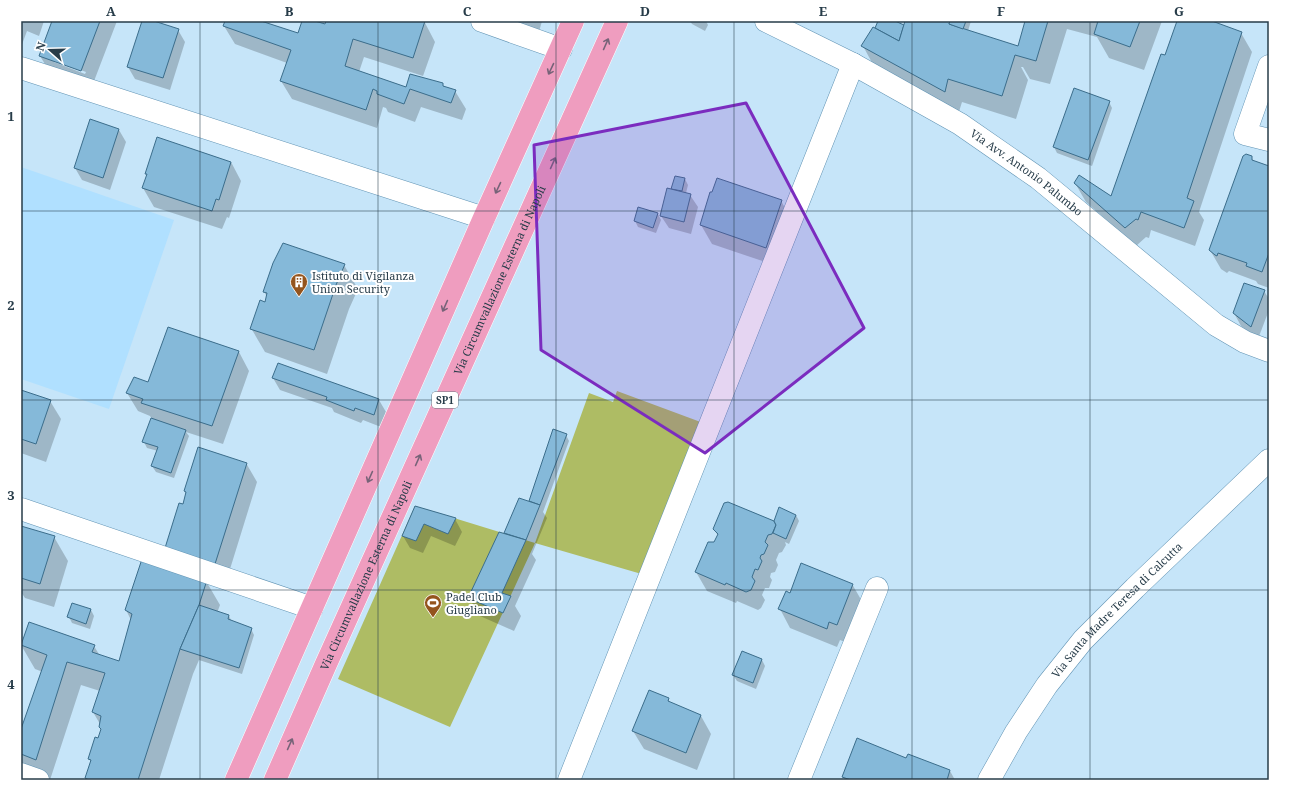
<svg xmlns="http://www.w3.org/2000/svg" width="1290" height="801" viewBox="0 0 1290 801" font-family="'Noto Serif',serif">
<style>
.built{fill:#b0e0ff}
.green{fill:#aebc64}
.shadow{fill:#0003;fill-rule:evenodd}
.building{fill:#85b9d9;stroke:#3b6d8b}
.lines{fill:none;stroke-linecap:round;stroke-linejoin:round}
.minor-casing{stroke:#6294b4;stroke-width:23}
.major-casing{stroke:#fff;stroke-width:23}
.minor{stroke:#fff;stroke-width:22}
.major{stroke:#ef9dbf;stroke-width:22}
.oneway{stroke:#776378}
.marked{fill:#7b2cbf;fill-opacity:0.2;stroke:#7b2cbf;stroke-width:3;stroke-linejoin:round}
.grid{fill:none;stroke:#273c49;stroke-width:1;stroke-opacity:0.55}
.labels{text-anchor:middle;stroke-width:4;stroke-linejoin:round;paint-order:stroke}
.shield{fill:#fff;stroke:#687680;stroke-width:1}
.shield-label{font-size:10px;font-weight:bold;fill:#273c49}
.street-label{font-size:11px;fill:#273c49;stroke:#fff}
.poi-label{font-size:11px;fill:#273c49;stroke:#fff;text-anchor:start}
.neatline{fill:none;stroke:#273c49;stroke-width:1.5}
.grid-label{font-size:13px;text-anchor:middle;font-weight:bold;fill:#273c49}
</style>
<rect width="100%" height="100%" fill="#c6e5f9"/>
<polygon class="built" points="21,167 174,220 109,409 21,379"/>
<polygon class="green" points="617,391 706,424 645,575 535,543 450,727 338,679 415,506 535,543 589,393 613,402"/>
<g class="shadow">
<polygon points="21,21 44,21 39,36 27,31 21,47"/>
<path d="M 53,21 L 117,21 L 91,89 L 51,74 L 40,56 ZM 54,60 L 86,72 L 85,74 L 54,62 Z"/>
<polygon points="143,21 151,21 178,30 185,42 170,90 135,79 128,67"/>
<polygon points="226,21 259,21 298,34 303,21 312,21 326,26 327,21 424,21 435,42 423,76 364,57 359,72 406,88 442,84 444,87 455,91 466,109 462,120 421,107 415,122 388,112 386,108 383,107 377,128 292,99 281,81 287,63 235,44 224,26"/>
<polygon points="481,21 542,21 537,39"/>
<polygon points="690,21 706,21 708,25 705,31 692,24"/>
<polygon points="879,21 892,21 904,26 906,21 971,21 968,31 1019,48 1026,21 1162,21 1144,70 1109,58 1097,37 1067,29 1050,84 1030,79 1023,67 1021,67 1028,80 1016,119 962,102 958,115 876,70 863,46 876,29"/>
<polygon points="1178,21 1209,21 1241,33 1252,52 1199,212 1204,220 1195,246 1151,230 1149,238 1146,237 1136,246 1086,202 1075,183 1111,197"/>
<polygon points="1109,102 1112,108 1092,166 1057,153 1054,147"/>
<polygon points="119,130 126,142 110,190 82,180 75,168"/>
<polygon points="1251,157 1253,161 1269,167 1269,288 1258,284 1256,281 1229,271 1227,273 1221,269 1210,250"/>
<polygon points="231,162 241,181 229,218 227,217 222,229 154,207 143,188 148,176 146,174"/>
<polygon points="676,177 685,179 688,185 686,193 690,195 698,207 691,234 669,228 661,216"/>
<polygon points="781,201 792,220 777,266 712,244 701,225"/>
<polygon points="658,214 661,220 656,233 638,227 635,221"/>
<polygon points="344,265 358,289 349,309 327,374 265,352 251,328 265,303 267,297 264,291"/>
<polygon points="1264,291 1269,299 1269,310 1258,339 1241,326 1234,313"/>
<polygon points="169,328 239,352 249,371 223,444 186,432 189,436 174,478 156,472 152,466 158,451 147,448 144,442 152,419 150,416 138,411 127,393 148,384"/>
<polygon points="273,378 379,400 386,412 381,427 363,420 361,423 334,412 332,408 280,390"/>
<polygon points="21,391 50,401 61,419 46,462 21,453"/>
<polygon points="566,435 569,441 543,512 547,518 532,554 536,560 515,606 521,616 514,631 480,616 469,598 506,535 505,533 519,499 531,503 530,501"/>
<polygon points="246,463 257,482 226,582 177,566 183,505 186,494 185,491"/>
<polygon points="415,507 455,519 462,532 455,546 431,536 423,553 410,548 403,536"/>
<polygon points="796,515 799,521 789,544 785,542 786,545 782,552 779,553 776,560 778,565 775,572 771,573 770,577 772,580 769,588 765,588 762,595 765,600 761,608 758,610 737,601 736,603 707,591 696,572 715,543 718,536 714,529 775,526"/>
<polygon points="21,527 54,537 68,561 54,607 25,598 21,592"/>
<polygon points="206,581 220,605 217,613 229,616 232,622 251,629 254,635 242,674 199,660 193,674 159,780 87,780 86,778 91,762 89,759 99,739 102,731 100,727 100,724 93,712 100,691 81,685 50,780 41,780 28,775 21,763 21,732 43,672 35,669 21,645 94,646 100,656 119,662 131,620 126,610"/>
<polygon points="852,584 863,603 847,643 840,640 837,647 790,628 780,609 791,594"/>
<polygon points="91,610 94,616 90,629 72,623 69,617"/>
<polygon points="762,660 765,666 756,689 737,681 733,675"/>
<polygon points="668,699 671,704 701,716 711,734 697,770 644,749 633,731"/>
<polygon points="908,755 950,771 955,780 845,780 843,776 907,759"/>
</g>
<g class="building">
<polygon points="52,21 100,21 81,71 39,56"/>
<polygon points="142,21 154,21 179,29 163,78 127,67"/>
<polygon points="225,21 261,21 298,33 302,21 315,21 325,24 326,21 425,21 413,58 353,39 345,66 406,87 410,74 443,83 443,86 456,90 451,103 410,89 404,104 377,94 377,91 373,89 366,110 280,81 291,50 223,26"/>
<polygon points="878,21 895,21 904,25 899,41 875,28"/>
<polygon points="905,21 950,21 949,24 1018,46 1025,21 1048,21 1036,61 1015,55 1002,96 948,79 945,92 861,46 873,27 899,41"/>
<polygon points="950,21 966,21 963,29 949,24"/>
<polygon points="1098,21 1140,21 1130,47 1094,34"/>
<polygon points="1177,21 1212,21 1242,32 1187,198 1194,201 1184,228 1141,212 1138,220 1136,219 1125,228 1074,183 1079,175 1111,196 1161,54 1165,55"/>
<polygon points="1074,88 1110,101 1088,160 1053,147"/>
<polygon points="90,119 119,129 103,178 74,168"/>
<polygon points="157,137 231,162 219,200 216,199 212,211 142,188 147,174 145,174"/>
<polygon points="1246,154 1252,156 1252,160 1269,166 1269,253 1262,272 1246,266 1247,263 1218,253 1217,256 1215,255 1209,250 1243,156"/>
<polygon points="675,176 685,178 682,191 671,189"/>
<polygon points="717,178 782,200 766,248 700,225 710,192 712,192"/>
<polygon points="667,188 691,194 684,222 660,216"/>
<polygon points="638,207 658,213 653,228 634,221"/>
<polygon points="283,243 345,264 336,285 314,350 250,329 260,300 265,302 267,293 263,292 273,263"/>
<polygon points="1244,283 1265,290 1251,327 1233,313"/>
<polygon points="168,327 239,351 212,426 141,403 143,399 126,393 134,377 148,382"/>
<polygon points="278,363 379,399 374,415 355,408 354,411 326,400 327,397 272,378"/>
<polygon points="21,390 51,400 36,444 21,439"/>
<polygon points="151,418 186,430 171,473 151,466 158,447 142,442"/>
<polygon points="553,429 567,434 540,505 529,501"/>
<polygon points="198,447 247,463 215,564 165,548 179,503 183,504 186,492 184,491"/>
<polygon points="519,498 540,505 526,540 504,533"/>
<polygon points="728,502 774,521 776,525 772,534 768,535 765,542 768,545 764,554 761,555 760,558 762,561 758,570 755,569 752,577 755,581 751,590 746,592 726,583 725,585 695,572 708,542 714,542 718,534 713,529 724,503"/>
<polygon points="415,506 456,518 448,534 424,524 416,541 402,536"/>
<polygon points="779,507 796,515 786,539 773,533 776,525 774,521"/>
<polygon points="21,526 55,536 40,584 21,578"/>
<polygon points="499,532 526,540 502,593 511,596 503,613 468,598"/>
<polygon points="142,559 207,580 199,605 180,649 138,780 89,780 85,778 91,760 88,759 95,737 98,738 101,729 99,727 101,716 92,712 105,673 67,662 36,760 21,754 21,729 47,655 21,645 29,622 95,645 92,652 119,661 132,614 125,610"/>
<polygon points="801,563 853,584 837,625 829,622 827,629 778,609 786,591 790,593"/>
<polygon points="72,603 91,609 86,624 67,617"/>
<polygon points="199,605 229,615 228,619 252,628 239,668 180,649"/>
<polygon points="742,651 762,659 753,683 732,675"/>
<polygon points="649,690 669,698 668,701 701,715 686,753 632,731"/>
<polygon points="857,738 906,758 908,754 950,770 947,780 851,780 842,777"/>
</g>
<g class="lines">
<defs>
<g id="minor">
<polyline points="482,21 561,49"/>
<path id="s1" d="M 766,21 L 853,64 L 960,124 L 1038,178 L 1216,325 L 1245,342 L 1269,351"/>
<polyline points="1269,66 1245,134 1269,140"/>
<polyline points="21,68 484,218"/>
<polyline points="21,509 312,608"/>
<polyline points="21,774 38,780"/>
<polyline points="569,780 853,64"/>
<polyline points="799,780 877,588"/>
<path id="s2" d="M 989,780 L 1016,732 L 1047,685 L 1083,640 L 1135,588 L 1269,460"/>
</g>
<g id="major">
<polyline points="236,780 484,218 573,21"/>
<path id="s3" d="M 275,780 L 326,664 L 617,21"/>
</g>
</defs>
<use href="#minor" class="minor-casing"/>
<use href="#major" class="major-casing"/>
<use href="#minor" class="minor"/>
<use href="#major" class="major"/>
</g>
<defs><path id="oneway-shaft" d="M-6 0H5M1.5-3L5.5 0L1.5 3" fill="none" stroke-width="1.6" stroke-linecap="round" stroke-linejoin="round"/></defs>
<g class="oneway">
<use href="#oneway-shaft" transform="translate(606 44) rotate(-66)"/>
<use href="#oneway-shaft" transform="translate(551 69) rotate(115)"/>
<use href="#oneway-shaft" transform="translate(553 163) rotate(-66)"/>
<use href="#oneway-shaft" transform="translate(498 188) rotate(115)"/>
<use href="#oneway-shaft" transform="translate(445 306) rotate(114)"/>
<use href="#oneway-shaft" transform="translate(418 460) rotate(-66)"/>
<use href="#oneway-shaft" transform="translate(370 477) rotate(114)"/>
<use href="#oneway-shaft" transform="translate(290 744) rotate(-66)"/>
</g>
<path class="marked" d="M 746,103 L 864,328 L 705,453 L 541,350 L 534,145 Z"/>
<path class="grid" d="M 200,21 L 200,780M 378,21 L 378,780M 556,21 L 556,780M 734,21 L 734,780M 912,21 L 912,780M 1090,21 L 1090,780M 21,211 L 1269,211M 21,400 L 1269,400M 21,590 L 1269,590"/>
<defs>
<symbol id="building-pin" viewBox="-11 -11 22 30"><path d="M0 17L-7.5 6A9.5 9.5 0 1 1 7.5 6Z" fill="#94541d" stroke="#fff"/><path d="M-4-6H4V6H1V3H-1V6H-4ZM-2.5-4.3h1.7v1.8h-1.7ZM.8-4.3h1.7v1.8H.8ZM-2.5-1h1.7V.8h-1.7ZM.8-1h1.7V.8H.8Z" fill="#fff"/></symbol>
<symbol id="stadium-pin" viewBox="-11 -11 22 30"><path d="M0 17L-7.5 6A9.5 9.5 0 1 1 7.5 6Z" fill="#94541d" stroke="#fff"/><path d="M0-5a6.5 5 0 1 0 0 10a6.5 5 0 1 0 0-10ZM-3.5-1.8h7v3.6h-7Z" fill="#fff"/></symbol>
</defs>
<g fill-rule="evenodd">
<use href="#building-pin" x="289" y="272" width="20" height="27"/>
<use href="#stadium-pin" x="423" y="593" width="20" height="27"/>
</g>
<g class="labels">
<rect class="shield" x="432" y="392" width="26" height="16" rx="3"/>
<g class="shield-label">
<text x="445" y="404">SP1</text>
</g>
<g class="street-label">
<text dy="4" stroke="none"><textPath href="#s1" startOffset="302">Via Avv. Antonio Palumbo</textPath></text>
<text dy="4" stroke="none"><textPath href="#s3" startOffset="548">Via Circumvallazione Esterna di Napoli</textPath></text>
<text dy="4" stroke="none"><textPath href="#s3" startOffset="224">Via Circumvallazione Esterna di Napoli</textPath></text>
<text dy="4" stroke="none"><textPath href="#s2" startOffset="214">Via Santa Madre Teresa di Calcutta</textPath></text>
</g>
<g class="poi-label">
<text x="312" y="280">Istituto di Vigilanza<tspan x="312" dy="13">Union Security</tspan></text>
<text x="446" y="601">Padel Club<tspan x="446" dy="13">Giugliano</tspan></text>
</g>
</g>
<rect width="1290" height="801" fill="none" stroke="#ffffff" stroke-width="44"/>
<g transform="translate(50 50) rotate(290)" stroke="#ffffff" stroke-width="3" paint-order="stroke">
<path d="M0-3L7 15L0 10L-7 15Z" fill="#273c49"/>
<text y="-6" font-size="11" font-weight="bold" text-anchor="middle" fill="#273c49">N</text>
</g>
<rect x="22" y="22" width="1246" height="757" class="neatline"/>
<g class="grid-label">
<text x="111" y="16">A</text>
<text x="289" y="16">B</text>
<text x="467" y="16">C</text>
<text x="645" y="16">D</text>
<text x="823" y="16">E</text>
<text x="1001" y="16">F</text>
<text x="1179" y="16">G</text>
<text x="11" y="121">1</text>
<text x="11" y="310">2</text>
<text x="11" y="500">3</text>
<text x="11" y="689">4</text>
</g>
</svg>
